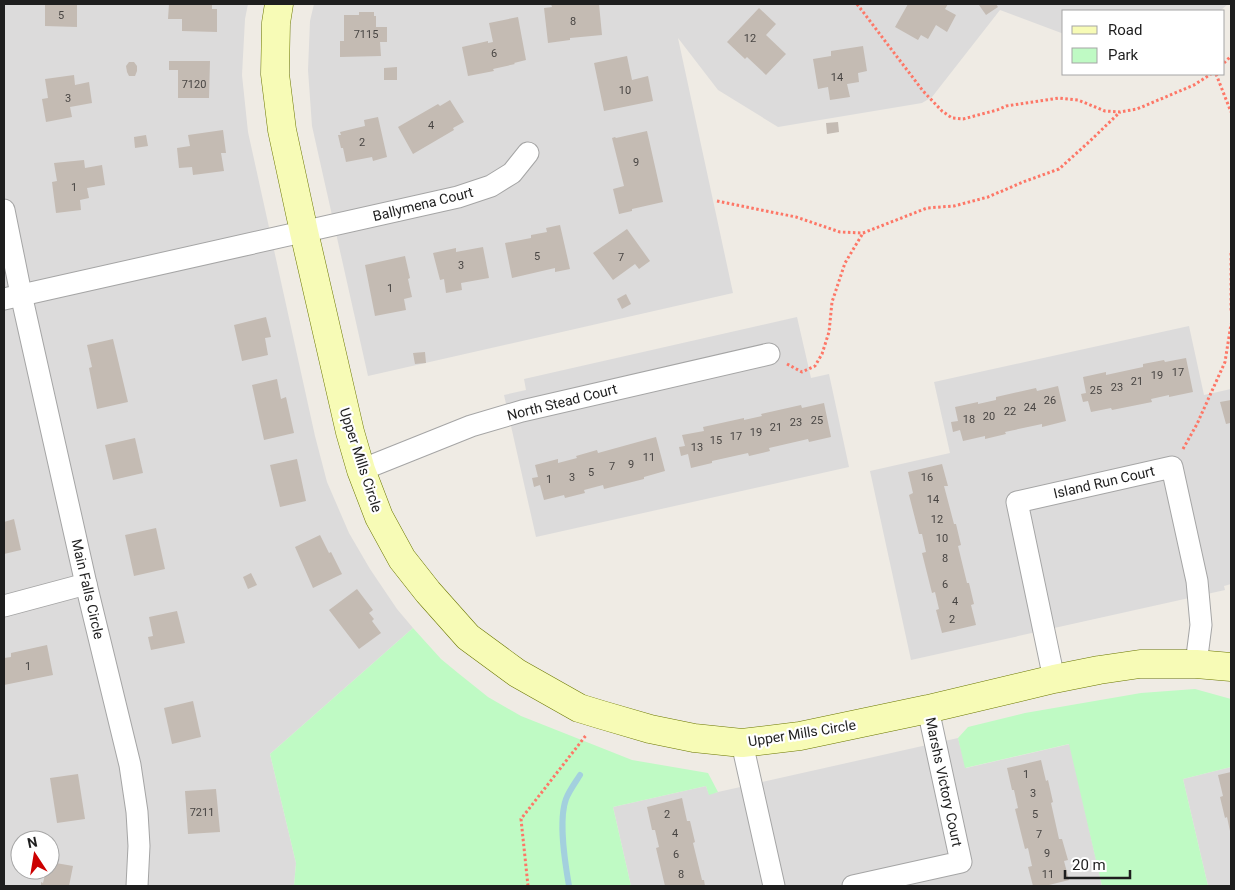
<svg xmlns="http://www.w3.org/2000/svg" width="1235" height="890" viewBox="0 0 1235 890" font-family="Roboto,sans-serif">
<style>
.residential{fill:#dcdbdb;fill-rule:evenodd}
.park{fill:#bffac4}
.lines{fill:none;stroke-linecap:round;stroke-linejoin:round}
.stream{stroke:#a3d0de;stroke-width:6}
.building{fill:#c4bbb3}
.street-casing{stroke:#a5a5a5;stroke-width:23}
.secondary-casing{stroke:#6b7702;stroke-width:29}
.path{stroke:#fd7767;stroke-width:3;stroke-dasharray:2.5 2.5;stroke-linecap:butt}
.street{stroke:#fff;stroke-width:21}
.secondary{stroke:#f7fbb6;stroke-width:28}
.labels{text-anchor:middle;stroke-width:4.5;stroke-linejoin:round;paint-order:stroke}
.number-label{font-size:11px;fill:#484543}
.street-label{font-size:14px;fill:#1e1e1e;stroke:#fff}
</style>
<rect width="100%" height="100%" fill="#efebe4"/>
<g class="residential">
<path d="M 4,4 L 248,4 L 245,19 L 242,75 L 248,132 L 315,436 L 327,482 L 349,533 L 370,569 L 397,609 L 413,628 L 270,754 L 296,863 L 294,886 L 4,886 ZM 20,840 L 50,840 L 50,870 L 20,870 Z"/>
<polygon points="314,4 1228,4 1220,11 1064,11 1064,34 1000,10 932,97 922,103 778,127 718,90 678,38 733,293 368,376 312,126 308,70 310,21"/>
<polygon points="797,317 811,378 829,374 849,467 536,537 504,395 526,390 524,379"/>
<polygon points="1189,326 1204,395 1231,389 1231,584 1224,586 1225,590 911,660 870,471 950,453 934,382"/>
<polygon points="958,738 966,768 1070,744 1102,886 631,886 613,807 706,786 709,794"/>
<polygon points="1231,767 1231,886 1208,886 1183,779"/>
</g>
<g class="park">
<polygon points="413,628 441,659 458,673 488,697 521,716 632,760 708,773 718,792 709,795 706,786 613,807 631,886 294,886 296,863 270,754"/>
<polygon points="1195,689 1231,699 1231,767 1183,779 1208,886 1102,886 1069,744 965,768 958,738 968,727 1025,713 1141,693"/>
</g>
<g class="lines">
<path class="stream" d="M 569,886 C 565,863 558,821 566,799 C 569,791 575,783 580,775"/>
</g>
<g class="building">
<polygon points="45,4 77,4 77,27 45,26"/>
<polygon points="169,4 212,4 212,9 217,9 217,32 182,31 182,19 168,19"/>
<polygon points="551,4 565,4 565,5 599,4 602,35 570,38 570,40 548,43 544,8 552,7"/>
<polygon points="908,4 948,4 945,9 956,15 947,32 936,25 928,39 921,35 918,40 895,27"/>
<polygon points="981,4 996,4 998,7 986,15 979,5"/>
<polygon points="759,8 776,24 766,35 786,54 766,75 747,57 745,59 727,42"/>
<polygon points="359,12 374,12 374,16 376,16 376,27 387,27 387,42 380,42 381,56 340,57 340,41 344,41 344,15 359,15"/>
<polygon points="518,17 526,60 514,63 515,64 493,69 494,71 468,76 462,47 488,41 488,43 493,42 489,23"/>
<polygon points="863,46 867,71 858,73 859,82 847,84 850,97 830,100 828,87 818,89 813,59 831,56 831,51"/>
<polygon points="627,56 632,80 648,76 653,101 604,111 594,63"/>
<polygon points="169,61 210,61 209,98 178,98 178,70 169,70"/>
<polygon points="129,62 134,62 137,66 137,71 135,76 129,76 127,72 126,66"/>
<polygon points="397,67 397,80 384,80 384,68"/>
<polygon points="74,75 75,85 89,82 92,103 70,107 72,117 46,122 42,99 48,98 45,79"/>
<polygon points="450,100 464,122 453,128 454,130 413,154 398,127 438,104 440,106"/>
<polygon points="378,117 387,157 373,161 372,157 346,162 343,148 341,148 338,135 341,135 340,132 365,126 364,120"/>
<polygon points="838,122 839,132 827,134 826,123"/>
<polygon points="223,130 226,153 221,153 224,171 193,175 192,167 179,168 177,148 190,146 188,135"/>
<polygon points="647,131 663,202 632,209 632,211 619,214 613,189 624,186 612,138 615,137 616,138"/>
<polygon points="146,135 148,146 135,148 134,137"/>
<polygon points="84,160 85,168 102,165 105,185 87,188 89,198 80,200 81,210 56,213 52,182 57,181 54,163"/>
<polygon points="560,225 570,269 555,272 555,268 512,278 505,243 531,238 531,235 547,232 546,228"/>
<polygon points="627,229 650,261 639,269 635,264 613,280 593,253"/>
<polygon points="483,247 489,278 461,283 462,290 446,293 444,279 440,280 433,253 456,248 456,252"/>
<polygon points="405,256 410,278 408,279 412,297 404,299 406,310 375,316 365,265"/>
<polygon points="626,294 631,304 622,309 617,299"/>
<polygon points="266,317 271,337 265,338 268,355 242,361 234,325"/>
<polygon points="113,339 128,402 97,409 89,368 92,367 87,345"/>
<polygon points="425,352 426,363 415,364 413,353"/>
<polygon points="1186,358 1193,392 1169,397 1169,395 1151,399 1152,402 1112,410 1111,408 1091,412 1088,401 1083,402 1081,394 1086,393 1083,377 1106,372 1106,375 1143,367 1143,364 1164,360 1165,362"/>
<polygon points="277,379 281,399 286,397 294,433 264,440 252,385"/>
<polygon points="1058,386 1066,421 1042,427 1042,424 1005,432 1006,434 985,439 985,436 963,441 960,430 953,432 951,422 958,421 955,407 978,402 978,404 996,400 996,397 1036,388 1037,391"/>
<polygon points="1231,400 1231,427 1230,423 1226,424 1220,402"/>
<polygon points="824,403 831,437 809,442 808,439 769,448 770,451 749,456 748,453 712,461 712,463 691,468 688,454 681,456 679,447 685,446 682,435 704,431 703,427 744,418 744,420 762,416 761,414 801,405 802,408"/>
<polygon points="656,437 665,471 644,477 644,479 604,489 603,485 584,490 585,493 565,498 564,495 544,500 540,485 534,487 532,478 538,477 535,465 558,459 558,463 577,458 576,456 597,450 598,453"/>
<polygon points="135,438 143,473 113,480 105,445"/>
<polygon points="297,459 306,501 280,507 270,465"/>
<polygon points="942,464 948,486 944,486 954,524 956,524 961,545 958,546 967,583 969,583 974,604 971,605 976,625 942,633 936,610 939,609 935,592 932,593 922,553 926,552 922,534 919,534 909,495 913,493 908,472"/>
<polygon points="14,519 21,550 4,554 4,522"/>
<polygon points="156,528 165,569 134,576 125,535"/>
<polygon points="320,535 329,553 331,552 342,574 313,588 295,547"/>
<polygon points="251,573 257,585 248,589 243,577"/>
<polygon points="357,589 373,610 369,613 374,619 372,621 381,633 359,649 329,610"/>
<polygon points="177,611 185,643 151,650 148,637 153,636 149,617"/>
<polygon points="47,645 53,675 4,685 4,658 11,657 11,653"/>
<polygon points="193,701 201,737 172,744 164,708"/>
<polygon points="1041,760 1046,781 1048,780 1053,802 1051,803 1059,839 1062,839 1068,860 1064,861 1069,880 1045,886 1033,886 1028,867 1032,866 1028,848 1025,849 1015,809 1018,808 1014,790 1012,790 1007,768"/>
<polygon points="1231,772 1231,831 1230,831 1227,817 1225,818 1220,797 1223,796 1218,775"/>
<polygon points="78,774 85,819 57,823 50,778"/>
<polygon points="216,789 220,832 188,834 185,791"/>
<polygon points="682,798 687,821 690,821 695,842 693,843 702,880 704,880 705,886 665,886 656,848 659,847 655,830 652,830 647,807"/>
<polygon points="50,862 73,866 69,886 41,886 41,882 43,883 46,870 50,870"/>
</g>
<g class="lines">
<defs>
<g id="street">
<polyline points="4,210 21,294 86,584 130,765 137,812 139,846 137,886"/>
<polyline points="4,299 458,197 491,186 512,173 528,153"/>
<polyline points="361,470 471,426 522,411 769,354"/>
<polyline points="4,606 86,584"/>
<polyline points="1054,679 1017,502 1172,467 1197,581 1201,625 1196,664"/>
<polyline points="742,743 774,886"/>
<polyline points="853,886 961,862 928,709"/>
</g>
<polyline id="secondary" points="279,4 276,23 275,74 282,130 304,232 350,432 361,470 379,517 402,559 428,592 468,637 517,673 579,708 602,715 650,729 694,738 742,743 800,736 928,709 1054,679 1099,670 1140,664 1196,664 1231,667"/>
</defs>
<use href="#street" class="street-casing"/>
<use href="#secondary" class="secondary-casing"/>
<g class="path">
<polyline points="857,4 923,91 942,111 952,118 963,119 997,110 1006,106 1059,98 1078,100 1105,111 1120,112 1137,109 1194,85 1211,74"/>
<polyline points="1224,63 1231,56"/>
<polyline points="1216,74 1231,112"/>
<polyline points="717,201 796,217 840,232 863,233 927,208 954,206 988,197 1023,182 1059,169 1090,141 1120,112"/>
<polyline points="1231,253 1231,313"/>
<polyline points="787,364 802,372 815,366 822,354 829,332 832,302 845,263 863,233"/>
<polyline points="1183,449 1197,424 1225,362 1231,324"/>
<polyline points="528,886 521,819 587,734"/>
</g>
<use href="#street" class="street"/>
<use href="#secondary" class="secondary"/>
</g>
<g class="labels">
<g class="number-label">
<text x="61" y="19">5</text>
<text x="573" y="25">8</text>
<text x="366" y="38">7115</text>
<text x="750" y="42">12</text>
<text x="494" y="57">6</text>
<text x="837" y="81">14</text>
<text x="194" y="88">7120</text>
<text x="625" y="94">10</text>
<text x="68" y="102">3</text>
<text x="431" y="129">4</text>
<text x="362" y="146">2</text>
<text x="636" y="166">9</text>
<text x="74" y="191">1</text>
<text x="537" y="260">5</text>
<text x="621" y="261">7</text>
<text x="461" y="269">3</text>
<text x="390" y="292">1</text>
<text x="1178" y="376">17</text>
<text x="1157" y="379">19</text>
<text x="1137" y="385">21</text>
<text x="1117" y="391">23</text>
<text x="1096" y="394">25</text>
<text x="1050" y="404">26</text>
<text x="1030" y="411">24</text>
<text x="1010" y="415">22</text>
<text x="989" y="420">20</text>
<text x="969" y="423">18</text>
<text x="817" y="424">25</text>
<text x="796" y="426">23</text>
<text x="776" y="431">21</text>
<text x="756" y="436">19</text>
<text x="736" y="440">17</text>
<text x="716" y="444">15</text>
<text x="697" y="451">13</text>
<text x="649" y="461">11</text>
<text x="631" y="468">9</text>
<text x="612" y="470">7</text>
<text x="591" y="476">5</text>
<text x="572" y="481">3</text>
<text x="927" y="481">16</text>
<text x="549" y="483">1</text>
<text x="933" y="503">14</text>
<text x="937" y="523">12</text>
<text x="942" y="542">10</text>
<text x="945" y="562">8</text>
<text x="945" y="588">6</text>
<text x="955" y="605">4</text>
<text x="952" y="623">2</text>
<text x="28" y="670">1</text>
<text x="1026" y="778">1</text>
<text x="1033" y="797">3</text>
<text x="202" y="816">7211</text>
<text x="667" y="818">2</text>
<text x="1035" y="818">5</text>
<text x="675" y="837">4</text>
<text x="1039" y="838">7</text>
<text x="1047" y="857">9</text>
<text x="676" y="858">6</text>
<text x="681" y="878">8</text>
<text x="1048" y="878">11</text>
</g>
<g class="street-label">
<text transform="translate(423 204) rotate(-14)" y="5">Ballymena Court</text>
<text transform="translate(562 402) rotate(-14)" y="5">North Stead Court</text>
<text transform="translate(361 460) rotate(72)" y="5">Upper Mills Circle</text>
<text transform="translate(1104 482) rotate(-13)" y="5">Island Run Court</text>
<text transform="translate(88 589) rotate(77)" y="5">Main Falls Circle</text>
<text transform="translate(802 733) rotate(-9)" y="5">Upper Mills Circle</text>
<text transform="translate(944 782) rotate(78)" y="5">Marshs Victory Court</text>
</g>
</g>
<rect width="1235" height="890" fill="none" stroke="#1e1e1e" stroke-width="10"/>
<rect x="1062" y="10" width="162" height="65" fill="#ffffff" stroke="#a5a5a5"/>
<rect x="1072" y="26" width="25" height="8" fill="#f7fbb6" stroke="#a5a5a5"/>
<text x="1108" y="35" font-size="15" fill="#1e1e1e">Road</text>
<rect x="1072" y="48" width="25" height="15" fill="#bffac4" stroke="#a5a5a5"/>
<text x="1108" y="60" font-size="15" fill="#1e1e1e">Park</text>
<g transform="translate(35 855) rotate(348)"><circle r="24" fill="#ffffff" stroke="#a5a5a5"/>
<path d="M0-4L9 19L0 12L-9 19Z" fill="#cc0000"/>
<text y="-8" font-size="14" font-weight="bold" text-anchor="middle" fill="#1e1e1e">N</text>
</g>
<path d="M1065 870v8h65v-8" fill="none" stroke="#1e1e1e" stroke-width="2.5"/>
<text x="1072" y="870" font-size="15" fill="#1e1e1e" stroke="#ffffff" stroke-width="4" paint-order="stroke">20 m</text>
</svg>
